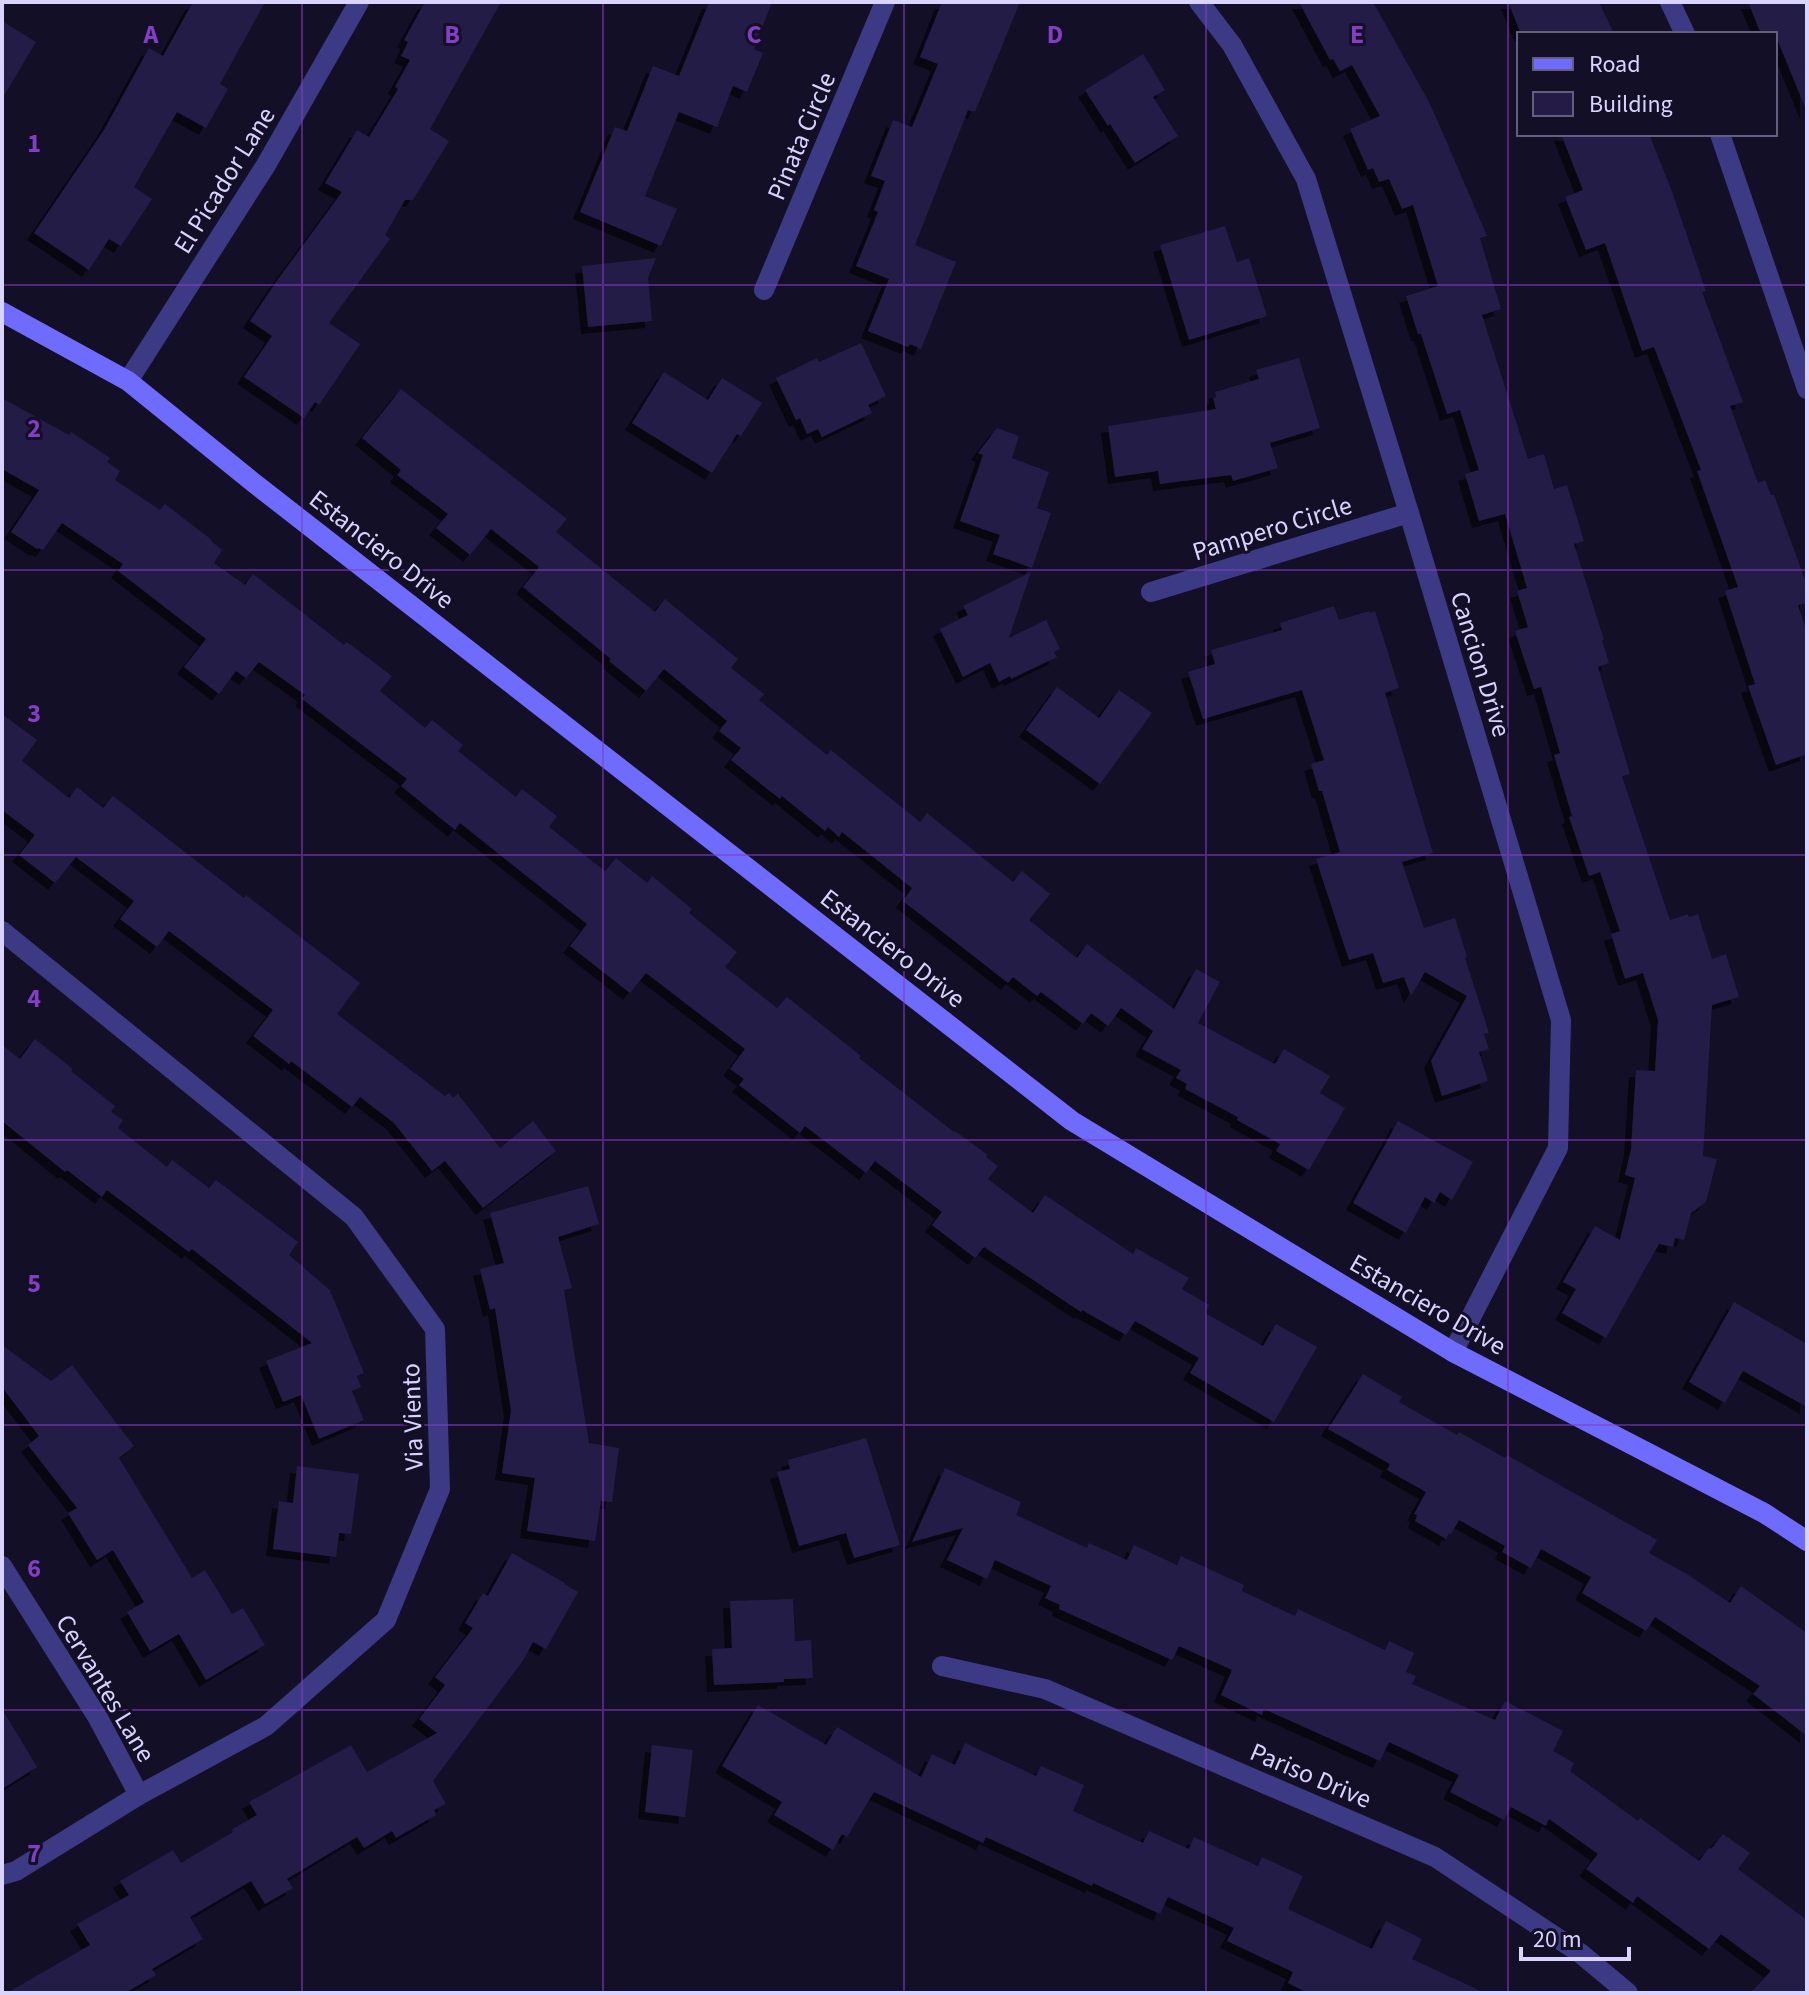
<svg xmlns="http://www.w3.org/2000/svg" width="1809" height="1995" viewBox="0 0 1809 1995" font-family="'Source Sans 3',sans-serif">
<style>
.building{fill:#241b47;filter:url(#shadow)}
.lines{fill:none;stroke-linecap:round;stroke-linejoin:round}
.street{stroke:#3d3a85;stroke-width:20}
.secondary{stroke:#6f6bff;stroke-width:20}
.grid{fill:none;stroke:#843dc5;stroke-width:2;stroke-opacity:0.55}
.labels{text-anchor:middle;stroke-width:6;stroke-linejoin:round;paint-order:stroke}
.street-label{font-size:26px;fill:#d9d4ff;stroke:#130f26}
.grid-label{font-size:26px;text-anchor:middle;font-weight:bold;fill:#843dc5;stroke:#130f26;stroke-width:6;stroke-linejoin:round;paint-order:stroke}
</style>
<defs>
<filter id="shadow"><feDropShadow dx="-7" dy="7" stdDeviation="0" flood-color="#0009"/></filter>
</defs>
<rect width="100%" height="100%" fill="#130f26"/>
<g class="building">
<polygon points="193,2 265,2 220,84 228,89 206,128 177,112 134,187 152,199 121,246 109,239 89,270 34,233 104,130 149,48 163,56"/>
<polygon points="425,2 501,2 430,129 449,141 413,200 405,200 385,235 390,239 329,323 360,344 319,405 315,402 304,418 244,377 272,336 250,321 276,282 342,192 325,183 357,130 369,137 398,89 395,87 410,60 401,56 408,42 404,40"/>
<polygon points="709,2 772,2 754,49 763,53 747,92 733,86 717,127 679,112 645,196 677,209 661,246 580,212 615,127 627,131 653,66 679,76"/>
<polygon points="942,2 1020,2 975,112 968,110 915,245 956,262 921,349 910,344 908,347 868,331 889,279 856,266 878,212 874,210 885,181 871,176 893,120 912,127 938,64 920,57"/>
<polygon points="1299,2 1373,2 1429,102 1442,131 1487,236 1480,238 1501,309 1482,315 1528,459 1544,454 1554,489 1567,485 1584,541 1574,544 1604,640 1602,640 1609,663 1598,667 1630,774 1622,776 1670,920 1688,914 1689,917 1698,914 1712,959 1726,954 1739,997 1712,1005 1703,1156 1717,1159 1706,1202 1691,1213 1684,1240 1675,1238 1673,1247 1659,1244 1606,1338 1562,1313 1576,1289 1563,1282 1595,1226 1620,1240 1635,1178 1625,1175 1631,1149 1636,1070 1655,1071 1658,1020 1643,973 1625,979 1611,934 1620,931 1600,872 1589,876 1569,817 1572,816 1554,755 1560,753 1541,687 1534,689 1515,631 1528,627 1517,591 1527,588 1505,514 1479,521 1465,474 1479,470 1460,410 1447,414 1421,334 1418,334 1406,296 1438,286 1413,205 1402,209 1389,179 1379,182 1373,168 1368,170 1350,129 1380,116 1352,65 1340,71 1333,59 1330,60"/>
<polygon points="1508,2 1599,2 1614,34 1521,34"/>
<polygon points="1748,2 1807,2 1807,112 1775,34 1761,34"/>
<polygon points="2,21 36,42 2,99"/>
<polygon points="1143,54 1165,90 1153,97 1178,136 1135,163 1110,124 1108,126 1085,90"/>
<polygon points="1561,134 1649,134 1670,186 1706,291 1702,292 1743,402 1730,406 1758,483 1765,480 1771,495 1774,495 1807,585 1807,603 1798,605 1807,632 1807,754 1776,765 1748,686 1755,684 1725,591 1738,587 1697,471 1701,470 1654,347 1642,351 1605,243 1586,250 1565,197 1583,190"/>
<polygon points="1225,226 1237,262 1249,258 1267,316 1189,340 1160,245"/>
<polygon points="656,258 648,278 652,321 588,327 582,266"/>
<polygon points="861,343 886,396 868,405 872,413 822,437 818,429 807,434 800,418 796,420 776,378 817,358 819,362"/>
<polygon points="1299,358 1320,428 1270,443 1278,468 1233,481 1231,475 1160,484 1158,471 1115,477 1108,426 1216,409 1213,398 1216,397 1215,392 1259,379 1256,370"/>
<polygon points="664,372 708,400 722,378 762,403 741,436 737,434 712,473 632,423"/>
<polygon points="401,389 567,519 556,532 655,612 665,599 738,659 731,668 764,694 759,700 827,755 831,750 920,822 927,813 1013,882 1022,871 1050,894 1029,920 1077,958 1087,944 1174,1009 1196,969 1220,982 1198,1023 1275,1064 1284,1049 1330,1076 1320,1093 1345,1108 1309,1170 1276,1151 1280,1144 1237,1120 1238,1117 1185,1089 1187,1084 1176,1078 1181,1070 1142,1049 1153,1031 1121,1008 1108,1026 1091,1013 1083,1024 1041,992 1037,996 1013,977 1008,983 903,901 912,888 842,832 839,837 828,827 825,831 782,796 780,799 731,760 741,748 719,731 727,721 664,669 646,691 609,661 611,659 523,587 539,567 491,529 470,555 436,528 448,514 397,475 401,470 362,438"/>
<polygon points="2,398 69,435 71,432 110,458 107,462 120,471 115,480 160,510 165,504 212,540 211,541 222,550 214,563 245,585 253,574 344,645 347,642 392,676 380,691 425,728 432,720 463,745 458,751 516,797 522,789 557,816 549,827 605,871 616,858 647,883 652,876 692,909 689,913 737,952 725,967 777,1008 787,997 861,1056 859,1058 954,1132 955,1131 988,1155 986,1157 998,1166 988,1179 1033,1213 1045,1195 1133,1254 1136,1248 1189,1278 1182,1289 1209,1305 1205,1313 1263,1346 1276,1324 1317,1347 1274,1422 1190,1373 1199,1358 1135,1321 1126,1335 1082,1310 1081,1312 984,1247 975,1258 932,1225 942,1212 875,1161 866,1173 805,1126 800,1133 739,1085 744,1079 730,1069 745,1049 646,973 630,993 570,946 587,924 460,823 455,830 401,786 407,779 302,699 305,695 259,662 246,678 236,671 219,694 184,667 206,639 118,571 123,564 62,523 43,550 38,548 37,549 11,532 39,490 2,469"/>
<polygon points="997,428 1019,436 1012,458 1049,472 1037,508 1051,513 1032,568 993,554 1000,535 960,521 983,455 978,453"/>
<polygon points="1031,572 1009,638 1046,620 1060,649 1054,652 1057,657 1011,679 1010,676 999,682 990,663 963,677 940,629 968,615 963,606"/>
<polygon points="1334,606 1339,620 1369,611 1370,613 1375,611 1399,688 1385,693 1433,853 1402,862 1424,928 1455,918 1467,957 1465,958 1489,1033 1484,1034 1489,1049 1479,1052 1488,1081 1442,1096 1431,1061 1467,996 1425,972 1411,996 1404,977 1383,983 1373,953 1349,960 1316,859 1340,852 1322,791 1319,791 1311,764 1324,760 1302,690 1203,719 1188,672 1215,664 1211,650 1282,630 1280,623"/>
<polygon points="1057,687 1099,718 1119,690 1152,713 1100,784 1026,730"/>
<polygon points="2,714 37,740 22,761 69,798 77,787 103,808 113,796 244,898 246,895 360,983 337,1014 445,1096 449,1093 453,1098 458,1094 500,1148 533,1121 556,1151 483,1208 445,1161 432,1171 394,1123 360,1097 352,1107 291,1061 289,1064 253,1036 273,1010 169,931 157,947 120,919 134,901 76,857 55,883 19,855 35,835 2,810"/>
<polygon points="35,1039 73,1069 71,1071 115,1106 111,1112 123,1120 118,1128 167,1167 172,1160 209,1188 216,1180 298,1242 289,1255 331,1291 330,1293 332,1295 364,1373 357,1376 361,1387 352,1391 364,1420 319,1439 301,1395 283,1402 266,1361 312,1343 192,1249 189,1252 107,1190 102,1197 67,1170 65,1172 2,1121 2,1045 20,1059"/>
<polygon points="1398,1121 1473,1162 1452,1200 1440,1192 1434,1203 1425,1197 1406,1233 1353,1203"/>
<polygon points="588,1186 599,1224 558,1237 572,1288 564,1290 589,1443 619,1448 612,1502 601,1501 595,1541 527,1531 535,1478 502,1473 511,1410 495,1308 490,1310 480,1269 504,1263 490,1213"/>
<polygon points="1734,1302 1807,1344 1807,1407 1743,1371 1725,1403 1689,1382"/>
<polygon points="2,1345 51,1381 72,1365 134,1446 119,1458 192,1578 205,1570 232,1614 243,1608 265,1645 206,1680 179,1634 150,1651 127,1612 144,1602 113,1550 97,1560 68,1513 77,1508 28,1445 39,1436 2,1387"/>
<polygon points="1363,1374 1402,1397 1399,1402 1457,1435 1459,1432 1505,1458 1507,1455 1657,1540 1649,1553 1687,1574 1730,1603 1741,1586 1807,1633 1807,1736 1753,1694 1760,1686 1655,1617 1646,1631 1582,1593 1591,1577 1541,1549 1531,1568 1502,1552 1505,1546 1459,1520 1451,1534 1449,1533 1446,1539 1415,1521 1417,1515 1414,1514 1426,1492 1387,1470 1390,1464 1328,1429"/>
<polygon points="866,1438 900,1545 854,1558 846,1533 799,1546 777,1472 790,1469 788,1460"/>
<polygon points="297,1466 359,1474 351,1534 339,1533 336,1557 273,1549 279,1501 293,1503"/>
<polygon points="945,1468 1021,1502 1016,1515 1087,1548 1089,1543 1127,1560 1134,1545 1177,1565 1181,1556 1244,1585 1242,1591 1295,1616 1298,1609 1385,1650 1389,1641 1414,1653 1406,1672 1416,1676 1412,1684 1495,1720 1505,1701 1563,1731 1553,1751 1574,1763 1570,1771 1638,1821 1640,1818 1699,1861 1709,1848 1711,1849 1723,1834 1750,1853 1738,1869 1807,1920 1807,1993 1750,1993 1771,1971 1721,1934 1709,1949 1637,1896 1633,1903 1586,1869 1598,1854 1549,1819 1546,1826 1511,1807 1504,1820 1450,1792 1459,1775 1389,1742 1380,1761 1264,1709 1262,1715 1221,1695 1232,1670 1179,1646 1172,1660 1059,1609 1060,1605 1045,1598 1051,1586 995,1560 987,1579 947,1560 963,1528 912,1542"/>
<polygon points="512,1553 565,1583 564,1584 578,1592 546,1649 533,1642 524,1659 433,1781 446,1804 434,1810 436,1815 396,1838 392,1831 364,1848 357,1837 287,1879 293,1888 265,1904 251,1881 190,1917 203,1939 152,1969 156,1975 125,1993 7,1993 90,1945 77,1924 129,1895 120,1881 173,1850 181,1863 233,1832 231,1830 257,1815 249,1802 351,1745 367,1772 437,1733 419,1719 445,1685 435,1677 473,1628 465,1623 483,1593 488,1596"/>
<polygon points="793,1599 795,1641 811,1640 813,1678 784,1679 784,1682 714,1685 712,1649 732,1648 730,1601"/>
<polygon points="758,1705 826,1745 837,1727 921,1777 932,1754 955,1765 965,1743 1036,1776 1041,1766 1084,1785 1073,1811 1143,1843 1149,1831 1189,1849 1194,1837 1258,1866 1262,1857 1303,1876 1288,1909 1372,1949 1386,1921 1422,1939 1412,1959 1485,1993 1308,1993 1288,1983 1293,1972 1227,1941 1234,1928 1168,1897 1160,1914 1093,1883 1092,1886 986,1837 983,1843 981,1842 874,1792 847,1837 842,1834 833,1850 774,1815 782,1802 722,1766"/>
<polygon points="2,1709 37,1767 2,1789"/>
<polygon points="652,1745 693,1750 685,1817 645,1812"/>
</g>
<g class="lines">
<g class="street">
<polyline points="1199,2 1232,45 1306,179 1409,513 1561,1020 1558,1148 1453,1352"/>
<polyline points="1670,2 1685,34"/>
<polyline points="1720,134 1807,389"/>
<polyline points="764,290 885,2"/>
<polyline points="128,381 266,165 359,2"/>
<polyline points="1151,592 1409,513"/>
<polyline points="2,931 354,1217 435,1329 440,1489 386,1620 266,1726 139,1795 16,1871 2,1875"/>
<polyline points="2,1566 98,1718 139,1795"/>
<polyline points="942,1666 1045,1689 1435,1857 1580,1953 1628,1993"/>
</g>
<polyline class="secondary" points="2,312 128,381 254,483 1072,1121 1453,1352 1764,1513 1807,1541"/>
</g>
<path class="grid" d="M 302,2 L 302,1993M 603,2 L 603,1993M 904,2 L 904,1993M 1206,2 L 1206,1993M 1508,2 L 1508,1993M 2,285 L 1807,285M 2,570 L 1807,570M 2,855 L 1807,855M 2,1140 L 1807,1140M 2,1425 L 1807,1425M 2,1710 L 1807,1710"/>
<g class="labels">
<g class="street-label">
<text transform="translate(801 136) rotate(-67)" y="9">Pinata Circle</text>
<text transform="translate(224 180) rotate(-58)" y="9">El Picador Lane</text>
<text transform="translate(1272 528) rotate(-17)" y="9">Pampero Circle</text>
<text transform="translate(382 549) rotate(38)" y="9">Estanciero Drive</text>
<text transform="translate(1481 664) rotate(73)" y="9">Cancion Drive</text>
<text transform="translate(893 948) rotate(38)" y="9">Estanciero Drive</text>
<text transform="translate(1428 1304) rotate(30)" y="9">Estanciero Drive</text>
<text transform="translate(412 1417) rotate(-92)" y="9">Via Viento</text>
<text transform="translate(106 1688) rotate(59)" y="9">Cervantes Lane</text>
<text transform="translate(1311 1775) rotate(23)" y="9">Pariso Drive</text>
</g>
</g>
<g class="grid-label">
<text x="151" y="43">A</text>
<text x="452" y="43">B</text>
<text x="754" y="43">C</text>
<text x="1055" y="43">D</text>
<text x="1357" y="43">E</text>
<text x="34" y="152">1</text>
<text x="34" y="437">2</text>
<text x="34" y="722">3</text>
<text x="34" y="1007">4</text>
<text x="34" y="1292">5</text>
<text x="34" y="1577">6</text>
<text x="34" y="1862">7</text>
</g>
<rect width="1809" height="1995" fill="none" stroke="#d9d4ff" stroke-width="8"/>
<rect x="1517" y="32" width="260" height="104" fill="#130f26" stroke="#625e7d" stroke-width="2"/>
<rect x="1533" y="58" width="40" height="12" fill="#6f6bff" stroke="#625e7d" stroke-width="2"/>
<text x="1589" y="72" font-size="24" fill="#d9d4ff">Road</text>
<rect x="1533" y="92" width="40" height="24" fill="#241b47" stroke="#625e7d" stroke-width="2"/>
<text x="1589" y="112" font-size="24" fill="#d9d4ff">Building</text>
<path d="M1521 1947v12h108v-12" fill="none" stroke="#d9d4ff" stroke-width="4"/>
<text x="1533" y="1947" font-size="24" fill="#d9d4ff" stroke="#130f26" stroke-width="6" paint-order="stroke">20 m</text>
</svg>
